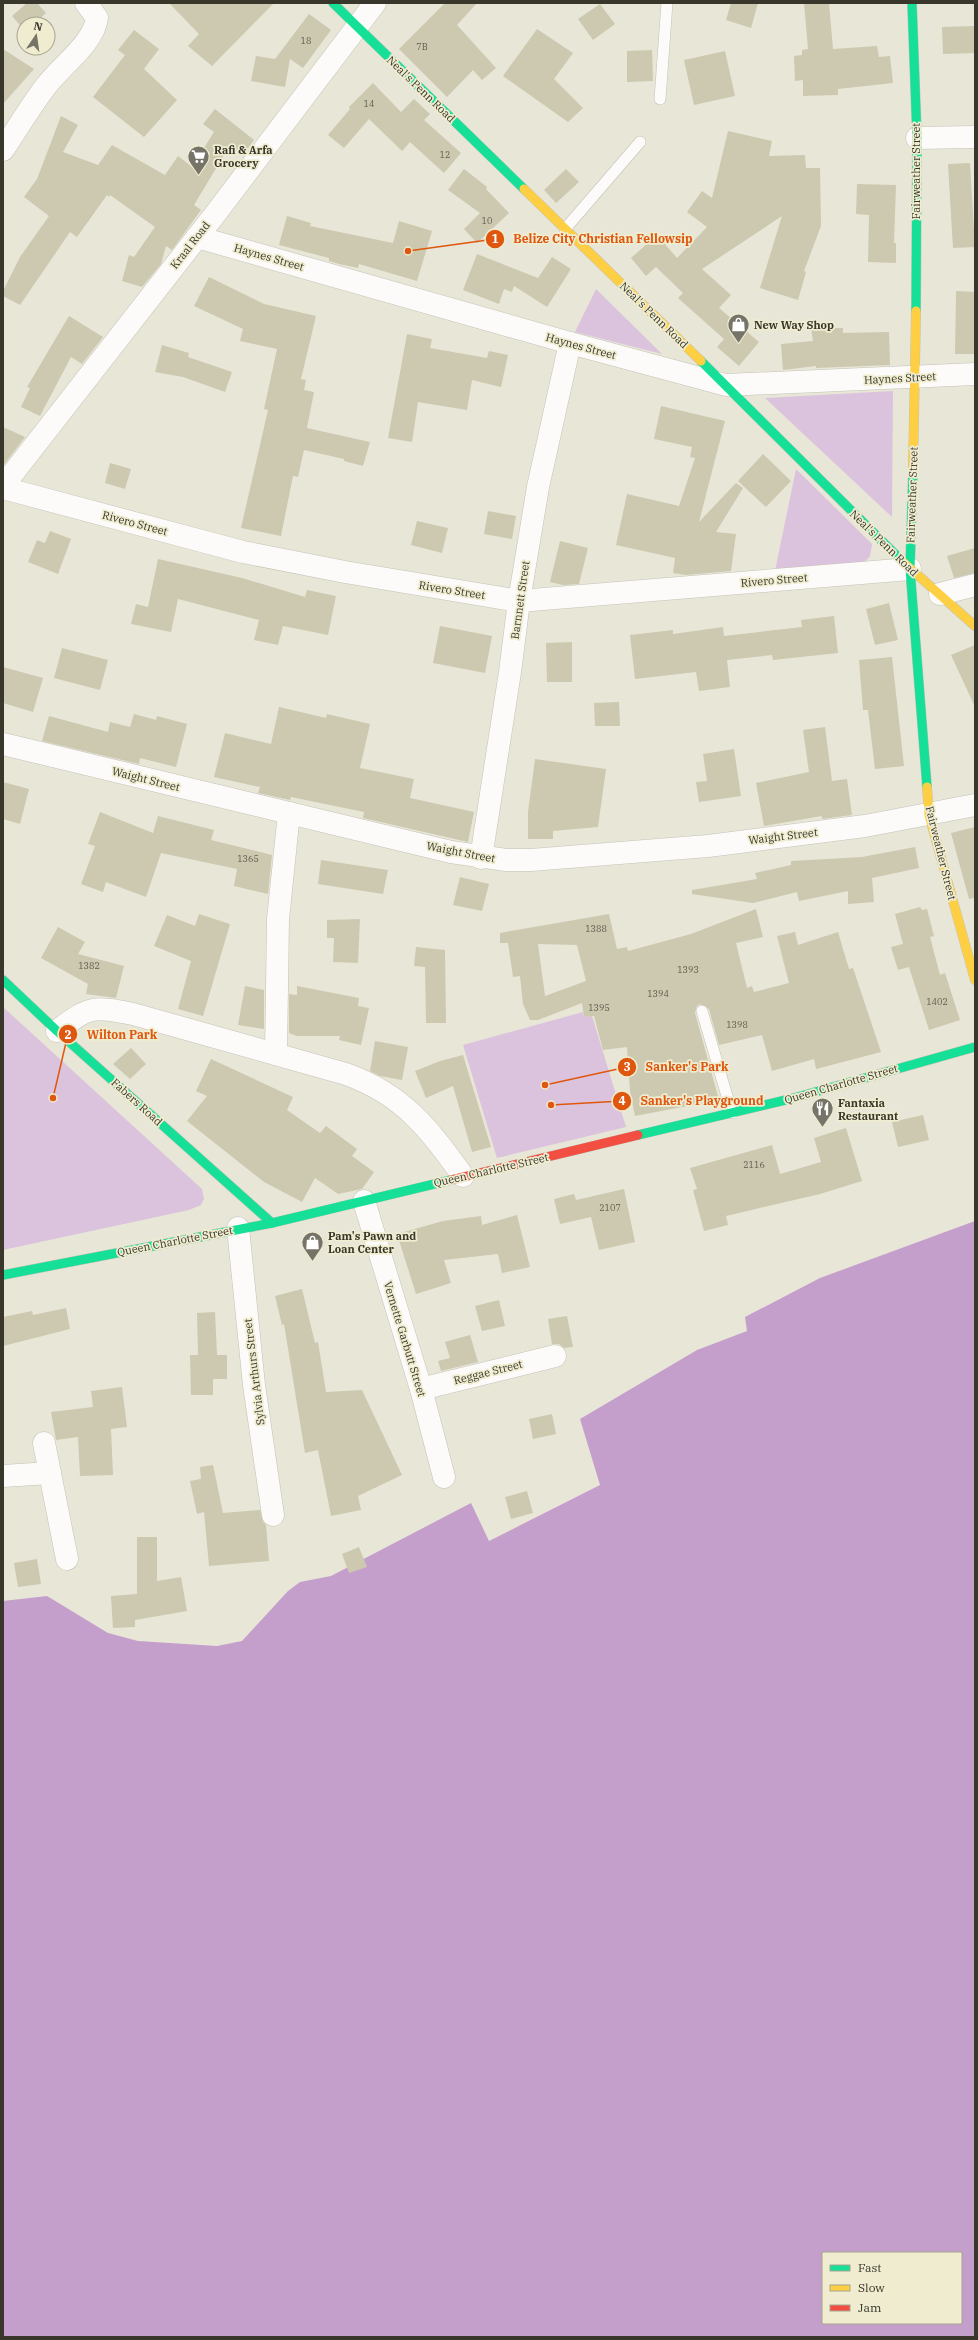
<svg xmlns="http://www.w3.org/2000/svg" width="978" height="2340" viewBox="0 0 978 2340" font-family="'IBM Plex Serif',serif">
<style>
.green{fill:#dcc3dd}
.water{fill:#c49fcc;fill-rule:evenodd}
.building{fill:#ccc9b0;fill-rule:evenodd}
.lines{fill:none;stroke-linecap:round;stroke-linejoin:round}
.lane-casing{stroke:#c4c2b7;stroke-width:12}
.street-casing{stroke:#c4c2b7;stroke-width:23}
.fast-casing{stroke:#c4c2b7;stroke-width:10}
.slow-casing{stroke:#c4c2b7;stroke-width:10}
.jam-casing{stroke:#c4c2b7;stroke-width:10}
.lane{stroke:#fcfbf9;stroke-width:11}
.street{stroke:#fcfbf9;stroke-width:22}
.fast{stroke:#16e098;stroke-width:9}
.slow{stroke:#ffcf43;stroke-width:9}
.jam{stroke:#f24e42;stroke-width:9}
.labels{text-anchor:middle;stroke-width:3.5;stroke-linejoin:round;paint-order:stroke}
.number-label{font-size:9px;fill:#5e5c4d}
.street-label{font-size:11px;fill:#39372c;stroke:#efecd0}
.poi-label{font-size:11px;font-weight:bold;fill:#39372c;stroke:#efecd0;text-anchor:start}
.leader{fill:none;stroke:#df570e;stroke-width:1.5}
.callout-dot{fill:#df570e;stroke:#efecd0;stroke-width:1.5}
.mark-label{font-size:12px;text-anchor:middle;font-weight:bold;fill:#fff}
.callout-label{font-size:12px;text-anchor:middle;font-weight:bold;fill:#df570e;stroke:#efecd0;stroke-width:3.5;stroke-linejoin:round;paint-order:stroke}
</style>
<rect width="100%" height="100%" fill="#e8e6d7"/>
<g class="green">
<polygon points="596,289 662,354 575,332"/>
<polygon points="893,391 892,517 765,398"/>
<polygon points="796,469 872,544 870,556 863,564 775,571"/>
<polygon points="3,1007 202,1189 204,1199 201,1205 189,1210 3,1250"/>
<polygon points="583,1012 584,1017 592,1016 626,1127 497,1158 463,1045"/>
</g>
<path class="water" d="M 975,1221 L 975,2337 L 3,2337 L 3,1601 L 47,1596 L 108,1633 L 138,1641 L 217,1646 L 242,1641 L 288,1591 L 300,1582 L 331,1576 L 471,1503 L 489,1541 L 600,1485 L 580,1419 L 697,1350 L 747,1331 L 745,1317 L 820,1278 ZM 823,2253 L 961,2253 L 961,2323 L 823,2323 Z"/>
<g class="building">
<polygon points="27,3 37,3 46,13 33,24 24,24 24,30 12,16"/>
<polygon points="169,3 274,3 212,66 188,46 199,34"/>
<polygon points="445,3 477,3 457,25 496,68 482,80 473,70 447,97 399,49"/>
<polygon points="731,3 758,3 751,28 726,20"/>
<polygon points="804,3 829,3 833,49 877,46 879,57 890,56 893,83 838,89 838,95 803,96 803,80 795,81 794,56 802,55 802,50 808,49"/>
<polygon points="600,4 615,24 593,40 578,19"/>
<polygon points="309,14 331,30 303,68 290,59 285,87 251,81 256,56 275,59"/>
<polygon points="975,26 975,53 943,54 942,27"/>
<polygon points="537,29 573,53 554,79 583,108 568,122 503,76"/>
<polygon points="134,30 159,49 144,69 177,100 144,137 93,97 125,55 118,50"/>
<polygon points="3,49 34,69 3,104"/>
<polygon points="652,50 653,81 627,82 627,51"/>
<polygon points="725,51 735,96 694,105 684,60"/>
<polygon points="373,83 401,112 414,99 430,114 424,120 461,153 444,173 410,142 402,151 369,119 344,148 328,135 350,109 349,107"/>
<polygon points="215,109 254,140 243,155 230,145 194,205 201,210 172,250 166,246 161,264 142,287 122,281 129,255 134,257 155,227 110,195 109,197 107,195 77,237 70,232 20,305 3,296 3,291 20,257 49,216 24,197 37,179 61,116 78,125 63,152 98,165 112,145 165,175 178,156 192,167 214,132 203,124"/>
<polygon points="728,131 772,141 769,156 805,155 806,168 820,168 821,226 804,271 806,272 798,300 760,288 782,216 702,269 731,295 719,308 759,342 739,366 717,347 724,339 678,298 683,293 656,267 646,276 631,258 657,235 677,258 707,227 687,212 702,191 712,198"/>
<polygon points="970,163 975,247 953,248 948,164"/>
<polygon points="464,169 487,187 486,189 509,213 477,243 464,229 480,213 448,190"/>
<polygon points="566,169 579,182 556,203 544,190"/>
<polygon points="857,184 896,185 894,243 896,243 896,263 868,262 869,215 856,214"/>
<polygon points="287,216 311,223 310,226 393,243 399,221 432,231 417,281 359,264 358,268 339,264 329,261 329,258 279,245"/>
<polygon points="477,254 538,278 552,257 571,269 547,307 514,286 512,292 504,289 499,304 463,290"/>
<polygon points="209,277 264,304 316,316 301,379 306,380 304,390 314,392 307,428 370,442 363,466 344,461 344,459 304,450 298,477 293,476 281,536 241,528 268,410 264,409 277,349 240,341 243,329 194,306"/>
<polygon points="956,291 975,292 975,354 955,354"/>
<polygon points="69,316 103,337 82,364 71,357 40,416 21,407 30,388 27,387"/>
<polygon points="811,328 843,328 843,333 889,332 890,365 816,368 816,366 783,370 781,344 813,341"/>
<polygon points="407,334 432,339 430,348 487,358 489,351 508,355 501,387 472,380 467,410 418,402 412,442 388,438"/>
<polygon points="162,345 189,353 188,357 232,372 225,392 183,377 155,372"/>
<polygon points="661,406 725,421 699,522 736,483 743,488 716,532 736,534 731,571 686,575 673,573 675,558 616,545 627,494 679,506 695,458 690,457 692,447 654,439"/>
<polygon points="3,427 25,437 3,466"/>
<polygon points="763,454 791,481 766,507 738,481"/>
<polygon points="110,463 131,469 125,489 105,483"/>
<polygon points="488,511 516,516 512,539 484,534"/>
<polygon points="417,521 448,528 442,553 411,545"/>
<polygon points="50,531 71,539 58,574 28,562 37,540 45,543"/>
<polygon points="560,541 588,548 579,584 563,585 550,582"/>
<polygon points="975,548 975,573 954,578 947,556"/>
<polygon points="158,559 242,578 305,597 307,590 336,596 328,635 283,626 278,645 254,640 259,620 178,599 171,632 131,624 136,604 148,607"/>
<polygon points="889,603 898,640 875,645 866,609"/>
<polygon points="834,616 838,653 773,660 772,655 727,660 730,687 699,691 696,672 635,679 630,635 673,630 673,634 723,627 724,636 802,627 801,620"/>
<polygon points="440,626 492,636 485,673 433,663"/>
<polygon points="572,642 572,682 547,682 546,643"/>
<polygon points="975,645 975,707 951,655"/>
<polygon points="62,648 108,660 100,690 54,678"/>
<polygon points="892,657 904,766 875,769 868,710 863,710 859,660"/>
<polygon points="3,667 43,678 33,712 3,703"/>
<polygon points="619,702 620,726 595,726 594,703"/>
<polygon points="279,707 326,718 327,714 370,724 360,768 414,779 410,798 474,812 468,842 363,818 364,812 291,797 290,800 258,793 260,787 214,777 225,733 271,744"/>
<polygon points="134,714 156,720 157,716 187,724 176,767 140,758 139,764 42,741 49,716 108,732 110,722 130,727"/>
<polygon points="825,727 832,781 847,779 852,815 822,819 822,816 764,826 756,783 809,772 803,730"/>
<polygon points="734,749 741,796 699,802 696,782 707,781 703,754"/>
<polygon points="535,759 606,769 598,827 553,831 553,839 528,839 528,812"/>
<polygon points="3,782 29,789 20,824 3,819"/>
<polygon points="100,812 153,833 158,816 214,830 211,840 272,855 268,894 234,886 237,869 161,853 146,897 106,882 103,892 81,884 95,846 88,844"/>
<polygon points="975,827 975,898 969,899 951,833"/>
<polygon points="915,847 919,868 872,878 874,902 848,904 848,891 799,901 797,892 753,903 692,894 692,890 757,879 755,873 791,865 791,861 862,857"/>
<polygon points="321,860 388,870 383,894 318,884"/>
<polygon points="460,877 489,884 482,911 453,905"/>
<polygon points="920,907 922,910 927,909 934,936 930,937 940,975 945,973 960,1020 929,1030 909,967 898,970 891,947 903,944 895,914"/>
<path d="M 756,909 L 763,937 L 736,943 L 747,988 L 752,986 L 754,992 L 789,983 L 777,936 L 795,932 L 798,945 L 838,932 L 849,969 L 853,968 L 881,1052 L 816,1069 L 814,1059 L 772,1071 L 762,1035 L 719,1045 L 709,1009 L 700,1004 L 697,1006 L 695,1013 L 719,1100 L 635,1116 L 630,1092 L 627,1047 L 603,1050 L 594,1016 L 584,1017 L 582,1003 L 538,1020 L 530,1020 L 523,1004 L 520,976 L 513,977 L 508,943 L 500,943 L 500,933 L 609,914 L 617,949 L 627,947 L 628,951 L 691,934 ZM 538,944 L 577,945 L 586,981 L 545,996 Z"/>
<polygon points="199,914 230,924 203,1016 178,1009 191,961 154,946 167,915 195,926"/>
<polygon points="360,919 358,963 333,962 334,938 327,938 327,920"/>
<polygon points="58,927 85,942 78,954 124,966 116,998 86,994 88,984 41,958"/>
<polygon points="416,947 445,950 446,1023 426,1023 425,967 414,966"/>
<polygon points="245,986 264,990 264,1029 238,1025"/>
<polygon points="297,986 359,998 358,1006 369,1008 361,1045 339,1040 340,1036 297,1036 289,1033 289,994 297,995"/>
<polygon points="375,1041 408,1047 402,1080 380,1076 370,1071"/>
<polygon points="131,1048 146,1064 130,1079 113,1064"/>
<polygon points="463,1055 491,1147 472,1152 453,1086 426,1098 415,1071 440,1061"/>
<polygon points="211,1059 293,1097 287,1110 320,1133 326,1126 357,1149 352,1156 374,1172 362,1189 338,1194 315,1178 302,1202 264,1182 187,1121 207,1096 196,1091"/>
<polygon points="923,1115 929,1140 898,1147 892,1122"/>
<polygon points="846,1128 862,1181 820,1194 726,1216 728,1225 704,1231 693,1190 697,1189 690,1168 772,1145 780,1174 821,1162 814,1138"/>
<polygon points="624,1189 635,1242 599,1250 591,1217 560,1224 554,1199 574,1194 576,1200"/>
<polygon points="517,1215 530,1267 502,1273 498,1254 444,1260 451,1283 416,1294 397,1234 443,1221 481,1216 482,1225"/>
<polygon points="302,1289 315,1343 318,1342 326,1392 362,1390 402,1475 358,1496 361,1510 331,1516 318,1450 305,1453 284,1324 282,1325 275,1296"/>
<polygon points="499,1300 505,1326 482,1331 475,1306"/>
<polygon points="66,1308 70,1329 3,1346 3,1317 32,1311 33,1315"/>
<polygon points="215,1312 217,1355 227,1355 227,1379 213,1379 213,1395 191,1395 190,1355 198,1355 197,1313"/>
<polygon points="567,1316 573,1347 564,1348 559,1344 552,1344 548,1319"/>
<polygon points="470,1335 478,1362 441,1371 438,1361 450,1358 445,1342"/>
<polygon points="122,1387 127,1427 111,1429 113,1475 80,1476 78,1437 56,1440 51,1412 93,1407 91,1391"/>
<polygon points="552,1414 556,1434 533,1439 529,1419"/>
<polygon points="213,1465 223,1513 260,1510 263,1522 266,1525 269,1561 209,1566 204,1512 197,1514 190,1481 201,1479 200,1467"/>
<polygon points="527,1491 533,1513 511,1519 505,1497"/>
<polygon points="137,1537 157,1537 157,1581 181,1577 187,1611 135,1620 135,1627 113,1628 111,1596 137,1594"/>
<polygon points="359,1547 367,1567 349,1573 342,1554"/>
<polygon points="37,1559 41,1584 18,1587 14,1563"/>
</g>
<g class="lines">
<defs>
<g id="lane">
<polyline points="660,99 667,3"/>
<polyline points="565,229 640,142"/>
<polyline points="702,1011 732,1113"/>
</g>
<g id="street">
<polyline points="917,138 975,137"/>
<path d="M 3,150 C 17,129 30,107 46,86 C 61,66 94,43 97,18 L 86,3"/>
<polyline points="197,237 570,343 726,385 975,374"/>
<polyline points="3,486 216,213 375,3"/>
<polyline points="3,488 243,552 345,572 519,601 910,569"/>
<polyline points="940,594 975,585"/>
<polyline points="3,744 451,852 506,860 531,860 708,846 865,826 975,805"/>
<polyline points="481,858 510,672 519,601 538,487 570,343"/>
<path d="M 57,1031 C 90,1006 92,1006 133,1014 L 346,1074 C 404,1095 428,1128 463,1176"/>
<polyline points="276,1054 278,919 289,813"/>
<polyline points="364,1201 421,1389 444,1477"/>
<polyline points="238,1228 254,1385 273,1515"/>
<polyline points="421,1389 555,1356"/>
<polyline points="44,1443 67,1559"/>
<polyline points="3,1476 50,1473"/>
</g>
<g id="fast">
<polyline points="333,3 524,189"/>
<polyline points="912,3 917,138 916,311"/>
<polyline points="701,361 902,561"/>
<polyline points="913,471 910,569 927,787"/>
<polyline points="3,980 57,1031 272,1223"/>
<polyline points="638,1135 794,1098 975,1047"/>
<polyline points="3,1275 272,1223 451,1180"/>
</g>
<g id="slow">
<polyline points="524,189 701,361"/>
<polyline points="913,471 916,311"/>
<polyline points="902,561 975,626"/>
<polyline points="927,787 929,815 975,980"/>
</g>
<polyline id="jam" points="451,1180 638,1135"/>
</defs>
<use href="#lane" class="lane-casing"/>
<use href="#street" class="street-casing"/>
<use href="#fast" class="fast-casing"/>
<use href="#slow" class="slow-casing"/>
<use href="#jam" class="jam-casing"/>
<use href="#lane" class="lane"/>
<use href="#street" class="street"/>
<use href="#fast" class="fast"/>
<use href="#slow" class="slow"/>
<use href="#jam" class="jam"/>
</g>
<defs>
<symbol id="supermarket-pin" viewBox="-11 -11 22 30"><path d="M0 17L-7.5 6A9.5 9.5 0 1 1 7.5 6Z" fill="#767468" stroke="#efecd0"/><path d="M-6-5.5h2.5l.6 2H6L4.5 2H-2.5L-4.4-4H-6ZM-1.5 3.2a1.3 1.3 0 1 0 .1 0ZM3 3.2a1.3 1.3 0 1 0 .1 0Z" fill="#fff"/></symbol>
<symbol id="shop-pin" viewBox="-11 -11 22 30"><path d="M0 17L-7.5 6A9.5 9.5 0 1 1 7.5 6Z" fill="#767468" stroke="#efecd0"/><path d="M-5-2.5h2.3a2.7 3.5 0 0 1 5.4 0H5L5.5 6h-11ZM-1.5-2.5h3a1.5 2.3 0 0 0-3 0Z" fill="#fff"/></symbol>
<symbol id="restaurant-pin" viewBox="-11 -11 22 30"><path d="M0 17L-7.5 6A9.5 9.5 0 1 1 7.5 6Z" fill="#767468" stroke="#efecd0"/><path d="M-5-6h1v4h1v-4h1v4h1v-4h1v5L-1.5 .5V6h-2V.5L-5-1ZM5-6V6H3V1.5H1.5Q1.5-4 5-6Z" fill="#fff"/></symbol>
</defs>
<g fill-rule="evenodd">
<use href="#supermarket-pin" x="186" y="144" width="25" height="34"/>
<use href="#shop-pin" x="726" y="312" width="25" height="34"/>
<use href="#restaurant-pin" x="810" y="1096" width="25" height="34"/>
<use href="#shop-pin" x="300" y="1230" width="25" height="34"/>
</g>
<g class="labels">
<g class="number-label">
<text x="306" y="44">18</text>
<text x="422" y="50">7B</text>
<text x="369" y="107">14</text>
<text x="445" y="158">12</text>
<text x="487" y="224">10</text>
<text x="248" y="862">1365</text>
<text x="596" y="932">1388</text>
<text x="89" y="969">1382</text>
<text x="688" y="973">1393</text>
<text x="658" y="997">1394</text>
<text x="937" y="1005">1402</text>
<text x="599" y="1011">1395</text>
<text x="737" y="1028">1398</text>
<text x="754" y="1168">2116</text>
<text x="610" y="1211">2107</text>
</g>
<g class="street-label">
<text transform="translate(421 89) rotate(44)" y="4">Neal's Penn Road</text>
<text transform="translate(916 171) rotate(-90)" y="4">Fairweather Street</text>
<text transform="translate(190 245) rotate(-52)" y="4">Kraal Road</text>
<text transform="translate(269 257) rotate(16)" y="4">Haynes Street</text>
<text transform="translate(654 315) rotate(44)" y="4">Neal's Penn Road</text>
<text transform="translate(581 346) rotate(15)" y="4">Haynes Street</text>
<text transform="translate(900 378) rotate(-3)" y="4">Haynes Street</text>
<text transform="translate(912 495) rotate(-88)" y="4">Fairweather Street</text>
<text transform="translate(135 523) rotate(15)" y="4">Rivero Street</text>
<text transform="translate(884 543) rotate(44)" y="4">Neal's Penn Road</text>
<text transform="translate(774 580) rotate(-5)" y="4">Rivero Street</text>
<text transform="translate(452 590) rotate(9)" y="4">Rivero Street</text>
<text transform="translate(520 600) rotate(-82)" y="4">Barnnett Street</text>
<text transform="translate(146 779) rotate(14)" y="4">Waight Street</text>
<text transform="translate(783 836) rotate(-7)" y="4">Waight Street</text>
<text transform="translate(461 852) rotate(11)" y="4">Waight Street</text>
<text transform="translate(941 853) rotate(76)" y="4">Fairweather Street</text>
<text transform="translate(841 1084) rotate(-16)" y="4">Queen Charlotte Street</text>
<text transform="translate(137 1102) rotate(42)" y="4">Fabers Road</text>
<text transform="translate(491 1170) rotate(-13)" y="4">Queen Charlotte Street</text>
<text transform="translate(175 1241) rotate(-11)" y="4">Queen Charlotte Street</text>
<text transform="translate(405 1339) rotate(73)" y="4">Vernette Garbutt Street</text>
<text transform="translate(254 1372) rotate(-97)" y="4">Sylvia Arthurs Street</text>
<text transform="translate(488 1372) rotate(-14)" y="4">Reggae Street</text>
</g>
<g class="poi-label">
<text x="214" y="154">Rafi &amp; Arfa<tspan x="214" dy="13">Grocery</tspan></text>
<text x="754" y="329">New Way Shop</text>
<text x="838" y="1107">Fantaxia<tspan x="838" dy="13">Restaurant</tspan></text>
<text x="328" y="1240">Pam's Pawn and<tspan x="328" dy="13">Loan Center</tspan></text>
</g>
</g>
<path class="leader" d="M408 251L495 239M53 1098L68 1034M545 1085L627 1067M551 1105L622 1101"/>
<g class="callout-dot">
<circle cx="408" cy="251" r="4"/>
<circle cx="53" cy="1098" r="4"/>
<circle cx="545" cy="1085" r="4"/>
<circle cx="551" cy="1105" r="4"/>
<circle cx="495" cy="239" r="10"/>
<circle cx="68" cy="1034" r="10"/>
<circle cx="627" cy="1067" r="10"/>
<circle cx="622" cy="1101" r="10"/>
</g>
<g class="mark-label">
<text x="495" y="243">1</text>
<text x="68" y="1039">2</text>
<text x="627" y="1071">3</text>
<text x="622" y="1105">4</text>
</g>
<g class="callout-label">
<text x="603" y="243">Belize City Christian Fellowsip</text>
<text x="122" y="1039">Wilton Park</text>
<text x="687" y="1071">Sanker's Park</text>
<text x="702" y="1105">Sanker's Playground</text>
</g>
<rect width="978" height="2340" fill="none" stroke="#39372c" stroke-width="8"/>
<rect x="822" y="2252" width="140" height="72" fill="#efecd0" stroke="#a6a48e"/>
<rect x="830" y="2265" width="20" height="6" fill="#16e098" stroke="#a6a48e"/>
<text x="858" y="2272" font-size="12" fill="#39372c">Fast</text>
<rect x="830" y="2285" width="20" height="6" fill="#ffcf43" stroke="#a6a48e"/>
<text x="858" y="2292" font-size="12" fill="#39372c">Slow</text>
<rect x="830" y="2305" width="20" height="6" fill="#f24e42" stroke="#a6a48e"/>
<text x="858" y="2312" font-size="12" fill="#39372c">Jam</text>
<g transform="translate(36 36) rotate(13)"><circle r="19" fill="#efecd0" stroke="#a6a48e"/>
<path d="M0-3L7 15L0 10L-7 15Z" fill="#767468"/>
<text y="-6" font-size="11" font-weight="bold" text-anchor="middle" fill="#39372c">N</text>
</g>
</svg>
